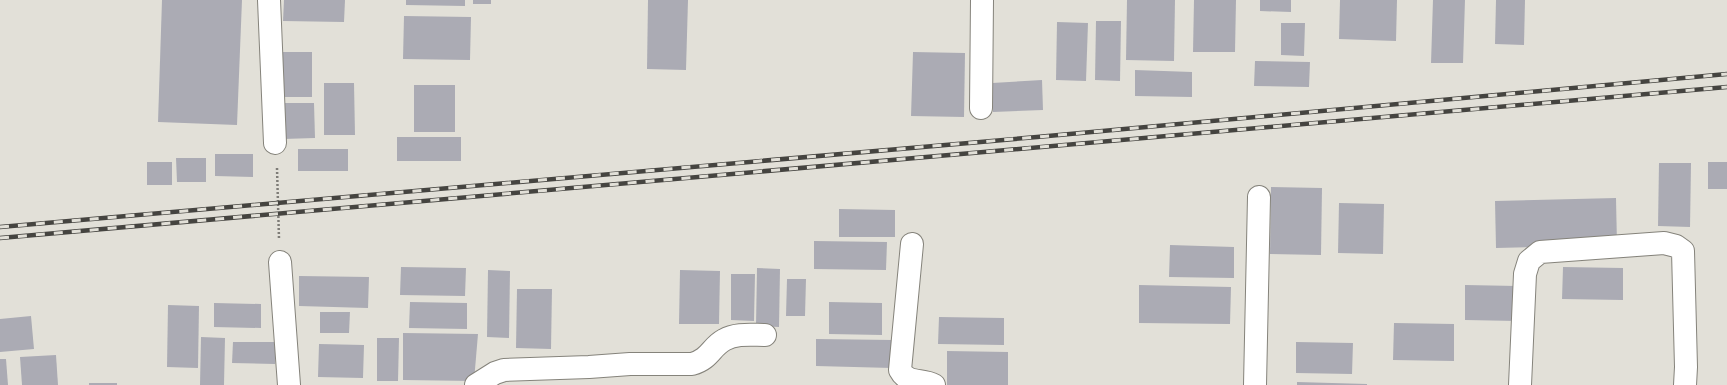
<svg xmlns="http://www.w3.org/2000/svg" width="1727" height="385" viewBox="0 0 1727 385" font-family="Inter,sans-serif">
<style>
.building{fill:#ababb4}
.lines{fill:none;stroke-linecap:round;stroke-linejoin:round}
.minor-casing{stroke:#85837b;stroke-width:24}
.path{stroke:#7e7c77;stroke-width:2.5;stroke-dasharray:2 2;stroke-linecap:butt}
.minor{stroke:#fff;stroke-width:22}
.rail-casing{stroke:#454440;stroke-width:4.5}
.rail{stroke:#e2e0d8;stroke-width:3;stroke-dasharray:9;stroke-linecap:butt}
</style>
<rect width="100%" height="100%" fill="#e2e0d8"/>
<g class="building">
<polygon points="162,0 242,0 237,125 158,122"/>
<polygon points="284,0 345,0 344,22 283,21"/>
<polygon points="406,0 465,0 465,6 406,5"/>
<rect x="473" y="0" width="18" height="4"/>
<polygon points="648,0 688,0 686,70 647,69"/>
<polygon points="1127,0 1175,0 1174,61 1126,60"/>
<polygon points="1194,0 1236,0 1235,52 1193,52"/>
<polygon points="1260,0 1291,0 1291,12 1260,11"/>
<polygon points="1340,0 1397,0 1396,41 1339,39"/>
<polygon points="1433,0 1465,0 1463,63 1431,63"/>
<polygon points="1496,0 1525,0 1524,45 1495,44"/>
<polygon points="404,16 471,17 470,60 403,59"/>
<polygon points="1096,21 1121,21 1120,81 1095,80"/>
<polygon points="1057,22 1088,23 1086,81 1056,80"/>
<polygon points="1281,23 1305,23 1304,56 1281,55"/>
<polygon points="281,52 312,52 312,97 282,97"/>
<polygon points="913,52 965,53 964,117 911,116"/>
<polygon points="1255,61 1310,62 1309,87 1254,86"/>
<polygon points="1135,70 1192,72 1192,97 1135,96"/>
<polygon points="1042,80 1043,110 993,112 992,83"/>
<polygon points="324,83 354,83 355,135 324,135"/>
<rect x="414" y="85" width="41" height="47"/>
<polygon points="284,103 314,103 315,138 283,139"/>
<rect x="397" y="137" width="64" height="24"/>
<rect x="298" y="149" width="50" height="22"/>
<polygon points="215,154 253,154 253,177 215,176"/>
<polygon points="176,158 206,158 206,182 177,182"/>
<rect x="147" y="162" width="25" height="23"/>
<rect x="1708" y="162" width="19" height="27"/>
<polygon points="1659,163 1691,163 1690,227 1658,226"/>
<polygon points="1271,187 1322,188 1321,255 1270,254"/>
<polygon points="1616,198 1617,245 1496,248 1495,201"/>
<polygon points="1339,203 1384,204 1383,254 1338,253"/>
<polygon points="839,209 895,210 895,237 839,237"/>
<polygon points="814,241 887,242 886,270 814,269"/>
<polygon points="1170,245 1234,247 1234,278 1169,277"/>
<polygon points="401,267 466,268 465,296 400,295"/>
<polygon points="1563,267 1623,268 1623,300 1562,299"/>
<polygon points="757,268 780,269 779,327 756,326"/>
<polygon points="488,270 510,271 509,338 487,337"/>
<polygon points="680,270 720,271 719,324 679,324"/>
<polygon points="731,274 755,274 754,321 731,320"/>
<polygon points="299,276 369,277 368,308 299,306"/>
<polygon points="787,279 806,279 805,316 786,316"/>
<polygon points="1139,285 1231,287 1230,324 1139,323"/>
<polygon points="1465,285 1517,286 1517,321 1465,320"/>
<polygon points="517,289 552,289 551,349 516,348"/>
<polygon points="410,302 467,303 467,329 409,328"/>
<polygon points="829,302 882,303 882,335 829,334"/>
<polygon points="214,303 261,304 261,328 214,327"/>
<polygon points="168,305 199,306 198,368 167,367"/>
<polygon points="320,312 350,312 349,333 320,333"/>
<polygon points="31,316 34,349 0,352 0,319"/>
<polygon points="939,317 1004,318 1004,345 938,344"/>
<polygon points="1394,323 1454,324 1454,361 1393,360"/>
<polygon points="403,333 478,334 474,381 403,380"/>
<polygon points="201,337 225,338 224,385 200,385"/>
<polygon points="377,338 399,338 398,381 377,381"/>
<polygon points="816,339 893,340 892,368 816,366"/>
<polygon points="233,342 275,342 275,364 232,363"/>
<polygon points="1296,342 1353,343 1352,374 1296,373"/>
<polygon points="319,344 364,345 363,378 318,377"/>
<polygon points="947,351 1008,352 1008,385 947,385"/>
<polygon points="56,355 58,385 22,385 20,357"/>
<polygon points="0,359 6,359 8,385 0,385"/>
<polygon points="1297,382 1367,384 1367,385 1297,385"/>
<rect x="89" y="383" width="28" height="2"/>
</g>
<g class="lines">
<defs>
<g id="minor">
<polyline points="269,0 275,143"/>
<polyline points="981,108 982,0"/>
<path d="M 912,244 L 900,370 C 908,385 922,378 934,385"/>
<polyline points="280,262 289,385"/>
<path d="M 476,385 L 495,373 L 504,370 L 589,367 L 630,364 L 692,364 C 710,359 711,347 724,340 C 736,333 751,335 765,335"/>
<polyline points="1255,385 1259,197"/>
<polyline points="1520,385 1525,274 1529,261 1540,252 1664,243 1676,246 1683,251 1686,367 1685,385"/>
</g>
</defs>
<use href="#minor" class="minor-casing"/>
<polyline class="path" points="277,168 279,239"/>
<use href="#minor" class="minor"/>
<defs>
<g id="rail">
<polyline points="0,227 1037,137 1727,74"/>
<polyline points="0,238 1727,87"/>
</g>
</defs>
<use href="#rail" class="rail-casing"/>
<use href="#rail" class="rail"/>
</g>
</svg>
